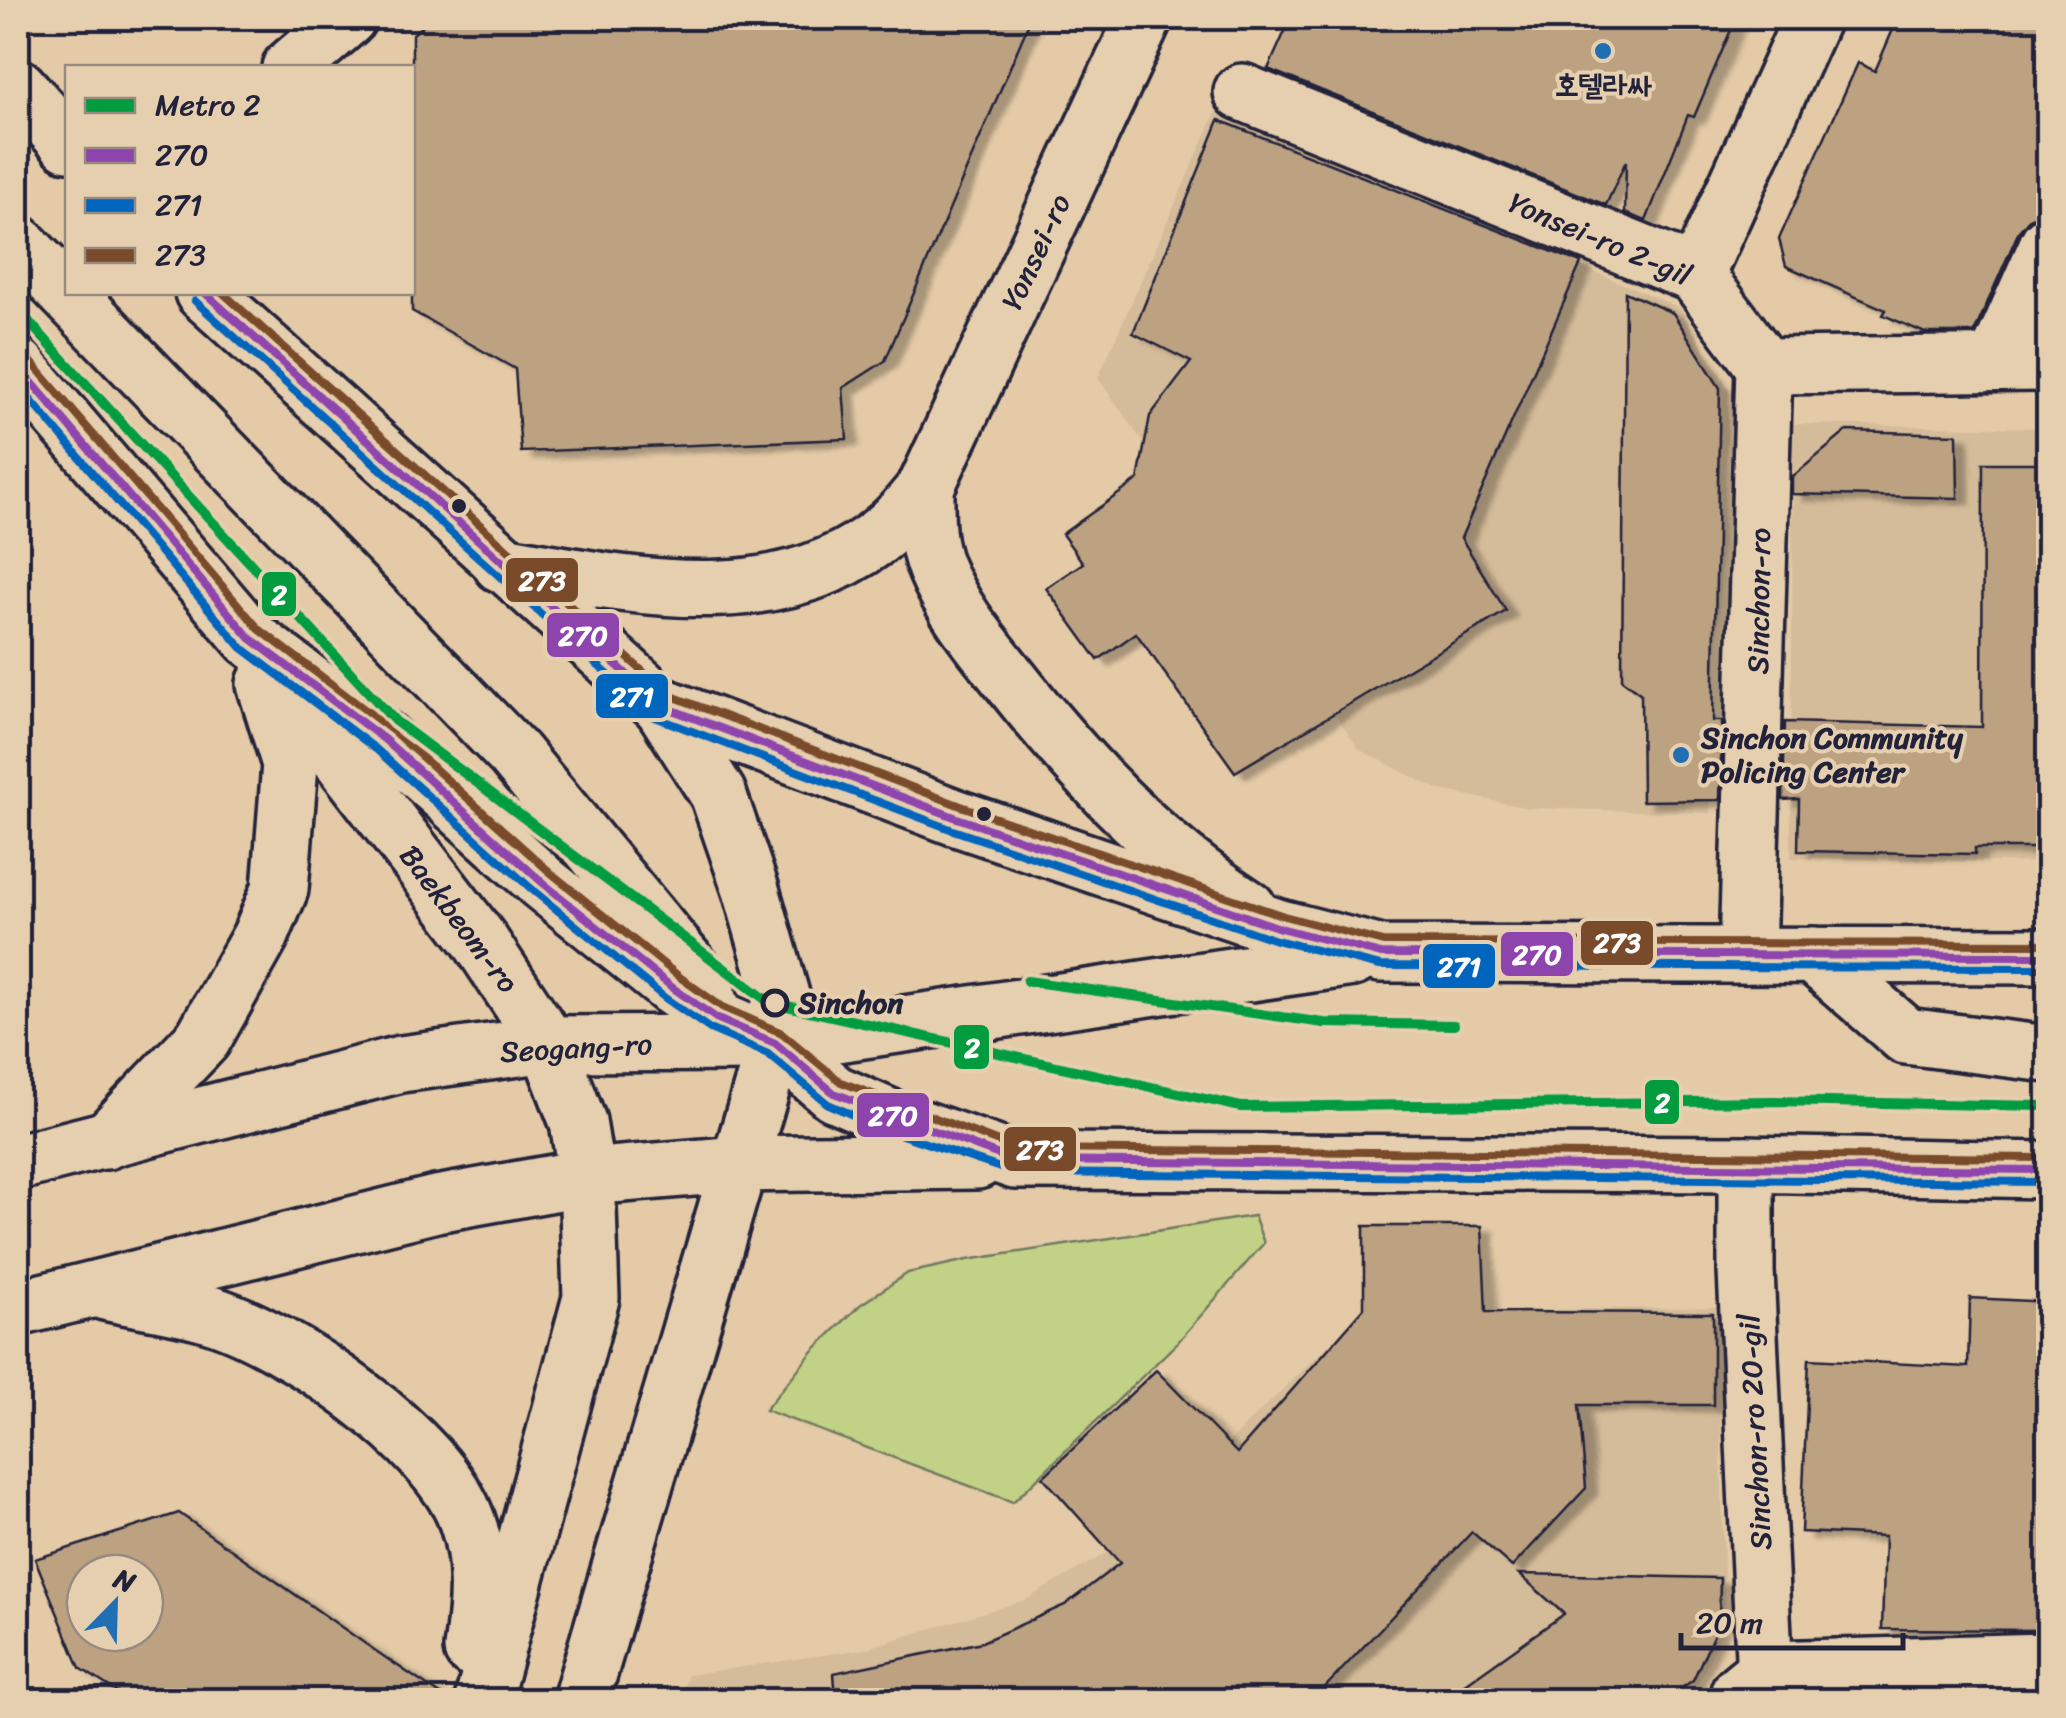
<svg xmlns="http://www.w3.org/2000/svg" width="2066" height="1718" viewBox="0 0 2066 1718" font-family="Sriracha,'Poor Story',sans-serif">
<style>
.built{fill:#d4bb99}
.green{fill:#c1d287;stroke:#727a61;stroke-width:2.5}
.building{fill:#bda282;stroke:#22223b;stroke-width:2.5;fill-rule:evenodd;filter:url(#shadow)}
.lines{fill:none;stroke-linecap:round;stroke-linejoin:round}
.minor-casing{stroke:#22223b;stroke-width:62}
.major-casing{stroke:#22223b;stroke-width:62}
.minor{stroke:#e6cfaf;stroke-width:55}
.major{stroke:#e6cfaf;stroke-width:55}
.bus-1-casing{stroke:#e6cfaf;stroke-width:15}
.bus-2-casing{stroke:#e6cfaf;stroke-width:15}
.bus-3-casing{stroke:#e6cfaf;stroke-width:15}
.bus-1{stroke:#8e44ad;stroke-width:8}
.bus-2{stroke:#0065bd;stroke-width:8}
.bus-3{stroke:#7a4b2a;stroke-width:8}
.metro-1-casing{stroke:#e6cfaf;stroke-width:18}
.metro-1{stroke:#029c3f;stroke-width:10}
.poi-dot{fill:#1f6fb2;stroke:#e6cfaf;stroke-width:4}
.bus-dot{fill:#22223b;stroke:#e6cfaf;stroke-width:4}
.stop-dot{fill:#e6cfaf;stroke:#22223b;stroke-width:5}
.labels{text-anchor:middle;stroke-width:8;stroke-linejoin:round;paint-order:stroke}
.poi-label{font-size:30px;font-weight:bold;fill:#22223b;stroke:#e6cfaf}
.street-label{font-size:30px;fill:#22223b;stroke:#e6cfaf}
.stop-label{font-size:30px;font-weight:bold;fill:#22223b;stroke:#e6cfaf;text-anchor:start}
.line-badge{stroke:#e6cfaf;stroke-width:4}
.badge-label{font-size:28px;text-anchor:middle;font-weight:bold;fill:#fff}
</style>
<defs>
<filter id="shadow"><feDropShadow dx="11" dy="6" stdDeviation="2.5" flood-color="#0004"/></filter>
</defs>
<rect width="100%" height="100%" fill="#e4caa6"/>
<filter id="ink" filterUnits="userSpaceOnUse"><feTurbulence type="fractalNoise" baseFrequency=".01" numOctaves="2"/><feDisplacementMap in="SourceGraphic" scale="20" xChannelSelector="R" yChannelSelector="G"/><feConvolveMatrix kernelMatrix="1 2 1 2 8 2 1 2 1" color-interpolation-filters="sRGB"/></filter>
<g filter="url(#ink)">
<g class="built">
<polygon points="1216,112 1680,308 1729,389 1710,813 1529,808 1437,789 1360,750 1098,378"/>
<polygon points="1793,424 2048,428 2048,863 1791,858"/>
<polygon points="1718,1307 1725,1626 1698,1683 1675,1700 681,1700 688,1675 864,1649 1025,1600 1124,1543 1362,1313"/>
</g>
<polygon class="green" points="1254,1216 1264,1243 1177,1343 1013,1502 765,1410 813,1351 860,1305 908,1273 967,1260"/>
<g class="building">
<polygon points="431,18 1031,18 885,361 843,388 847,439 521,452 515,369 412,311 412,35"/>
<polygon points="1291,18 1736,18 1694,117 1688,115 1646,221 1625,213 1626,161 1606,205 1268,69"/>
<polygon points="1898,18 2048,18 2048,213 2030,218 2019,231 1974,333 1925,333 1883,315 1886,310 1786,266 1779,239 1858,63 1875,71"/>
<polygon points="1219,120 1581,263 1461,538 1506,611 1235,772 1136,633 1098,660 1046,588 1083,563 1062,534 1138,480 1150,416 1191,362 1133,333"/>
<polygon points="1625,292 1673,313 1720,388 1713,721 1722,721 1720,800 1642,801 1641,694 1622,680"/>
<polygon points="1847,431 1957,434 1958,498 1792,494 1792,477"/>
<polygon points="1983,463 2048,463 2048,848 1975,848 1975,854 1798,851 1799,799 1783,800 1785,722 1982,727"/>
<polygon points="1364,1226 1482,1226 1486,1312 1713,1313 1713,1405 1579,1405 1586,1488 1512,1567 1472,1532 1313,1700 836,1700 834,1673 982,1642 1065,1605 1120,1563 1043,1477 1156,1370 1237,1453 1364,1308"/>
<polygon points="1970,1298 2048,1302 2048,1630 1882,1629 1885,1536 1801,1532 1809,1359 1968,1367"/>
<path d="M 179,1513 L 367,1645 L 448,1700 L 130,1700 L 80,1668 L 35,1559 ZM 85,1573 L 145,1573 L 145,1633 L 85,1633 Z"/>
<polygon points="1519,1574 1720,1578 1719,1623 1693,1680 1665,1700 1443,1700 1564,1614"/>
</g>
<g class="lines">
<defs>
<g id="minor">
<polyline points="290,68 348,18"/>
<polyline points="1242,92 1696,275 1764,366"/>
<polyline points="18,243 514,754 703,983 716,1018"/>
<polyline points="1696,275 1812,18"/>
<polyline points="1995,363 2048,244"/>
<polyline points="1764,366 2048,363"/>
<path d="M 926,487 C 926,515 925,542 936,569 C 953,610 980,642 1007,676 C 1077,765 1153,847 1248,908"/>
<path d="M 501,564 C 627,585 783,621 890,527 C 904,515 915,500 926,487 L 1144,18"/>
<polyline points="1747,955 1764,366"/>
<polyline points="1813,955 1906,1036 2048,1054"/>
<polyline points="1746,1164 1746,1271 1766,1700"/>
<polyline points="1739,1692 1767,1669 2048,1661"/>
</g>
<g id="major">
<polyline points="18,87 68,143"/>
<polyline points="203,292 662,706 957,818 1280,928 1381,954 2048,956"/>
<polyline points="18,366 250,638 385,740 543,883 673,988 716,1018 775,1043 834,1093 891,1118 1015,1161 1746,1164 2048,1170"/>
<polyline points="284,685 478,938 548,1044 578,1122 587,1177 591,1298 483,1700"/>
<polyline points="106,1141 203,1039 260,937 280,889 290,764 265,684"/>
<polyline points="18,1162 401,1064 548,1044 775,1043 1353,958"/>
<path d="M 105,1292 C 140,1300 176,1304 210,1314 C 289,1338 439,1440 467,1521 C 482,1563 478,1606 472,1649"/>
<polyline points="18,1308 436,1204 587,1177 740,1164 977,1161"/>
<polyline points="581,1700 775,1043 781,995 751,890 718,794 662,706"/>
</g>
</defs>
<use href="#minor" class="minor-casing"/>
<use href="#major" class="major-casing"/>
<use href="#minor" class="minor"/>
<use href="#major" class="major"/>
<defs>
<g id="bus-1">
<polyline points="204,292 662,706 957,818 1280,928 1381,954 2048,956"/>
<polyline points="18,366 250,638 385,740 543,883 673,988 716,1018 775,1043 834,1093 1015,1161 2048,1170"/>
</g>
<g id="bus-2">
<polyline points="195,301 655,717 953,830 1276,940 1380,966 2048,968"/>
<polyline points="18,385 241,647 377,750 535,892 665,998 710,1029 768,1054 828,1104 887,1130 1015,1173 2048,1182"/>
</g>
<g id="bus-3">
<polyline points="222,292 669,695 961,806 1284,916 1383,942 2048,944"/>
<polyline points="28,358 259,629 393,731 551,873 681,978 722,1007 782,1033 841,1082 1017,1149 2048,1158"/>
</g>
</defs>
<use href="#bus-1" class="bus-1-casing"/>
<use href="#bus-2" class="bus-2-casing"/>
<use href="#bus-3" class="bus-3-casing"/>
<use href="#bus-1" class="bus-1"/>
<use href="#bus-2" class="bus-2"/>
<use href="#bus-3" class="bus-3"/>
<defs>
<g id="metro-1">
<polyline points="18,310 395,721 769,1002 1241,1107 1772,1101 2048,1106"/>
<polyline points="1027,981 1324,1023 1454,1025"/>
</g>
</defs>
<use href="#metro-1" class="metro-1-casing"/>
<use href="#metro-1" class="metro-1"/>
</g>
</g>
<g class="poi-dot">
<circle cx="1603" cy="51" r="10"/>
<circle cx="1681" cy="755" r="10"/>
</g>
<g class="bus-dot">
<circle cx="459" cy="506" r="9"/>
<circle cx="984" cy="814" r="9"/>
</g>
<circle class="stop-dot" cx="775" cy="1003" r="12"/>
<g class="labels">
<g class="poi-label">
<text x="1603" y="95">호텔라싸</text>
<text x="1701" y="748" text-anchor="start">Sinchon Community<tspan x="1701" dy="34">Policing Center</tspan></text>
</g>
<g class="street-label">
<text transform="translate(1600 239) rotate(23)" y="10">Yonsei-ro 2-gil</text>
<text transform="translate(1036 252) rotate(-65)" y="10">Yonsei-ro</text>
<text transform="translate(1759 601) rotate(-89)" y="10">Sinchon-ro</text>
<text transform="translate(459 919) rotate(53)" y="10">Baekbeom-ro</text>
<text transform="translate(576 1048) rotate(-3)" y="10">Seogang-ro</text>
<text transform="translate(1755 1432) rotate(-93)" y="10">Sinchon-ro 20-gil</text>
</g>
<g class="stop-label">
<text x="798" y="1013">Sinchon</text>
</g>
</g>
<g class="line-badge">
<rect x="504" y="556" width="76" height="48" rx="10" fill="#7a4b2a"/>
<rect x="260" y="570" width="38" height="48" rx="10" fill="#029c3f"/>
<rect x="545" y="611" width="76" height="48" rx="10" fill="#8e44ad"/>
<rect x="594" y="672" width="76" height="48" rx="10" fill="#0065bd"/>
<rect x="1579" y="919" width="76" height="48" rx="10" fill="#7a4b2a"/>
<rect x="1499" y="930" width="76" height="48" rx="10" fill="#8e44ad"/>
<rect x="1421" y="942" width="76" height="48" rx="10" fill="#0065bd"/>
<rect x="952" y="1023" width="39" height="48" rx="10" fill="#029c3f"/>
<rect x="1643" y="1078" width="38" height="48" rx="10" fill="#029c3f"/>
<rect x="855" y="1091" width="76" height="48" rx="10" fill="#8e44ad"/>
<rect x="1002" y="1125" width="76" height="48" rx="10" fill="#7a4b2a"/>
</g>
<g class="badge-label">
<text x="542" y="590">273</text>
<text x="279" y="604">2</text>
<text x="583" y="645">270</text>
<text x="632" y="706">271</text>
<text x="1617" y="952">273</text>
<text x="1537" y="964">270</text>
<text x="1459" y="976">271</text>
<text x="972" y="1057">2</text>
<text x="1662" y="1112">2</text>
<text x="893" y="1125">270</text>
<text x="1040" y="1159">273</text>
</g>
<rect width="2066" height="1718" fill="none" stroke="#e6cfaf" stroke-width="60"/>
<rect x="30" y="30" width="2006" height="1658" fill="none" stroke="#22223b" stroke-width="4" filter="url(#ink)"/>
<rect x="65" y="65" width="350" height="230" fill="#e6cfaf" stroke="#988a81" stroke-width="2.5"/>
<rect x="85" y="98" width="50" height="15" fill="#029c3f" stroke="#988a81" stroke-width="2.5"/>
<text x="155" y="115" font-size="30" fill="#22223b">Metro 2</text>
<rect x="85" y="148" width="50" height="15" fill="#8e44ad" stroke="#988a81" stroke-width="2.5"/>
<text x="155" y="165" font-size="30" fill="#22223b">270</text>
<rect x="85" y="198" width="50" height="15" fill="#0065bd" stroke="#988a81" stroke-width="2.5"/>
<text x="155" y="215" font-size="30" fill="#22223b">271</text>
<rect x="85" y="248" width="50" height="15" fill="#7a4b2a" stroke="#988a81" stroke-width="2.5"/>
<text x="155" y="265" font-size="30" fill="#22223b">273</text>
<g transform="translate(115 1603) rotate(23)"><circle r="48" fill="#e6cfaf" stroke="#988a81" stroke-width="2.5"/>
<path d="M0-8L18 38L0 25L-18 38Z" fill="#1f6fb2"/>
<text y="-15" font-size="28" font-weight="bold" text-anchor="middle" fill="#22223b">N</text>
</g>
<path d="M1681 1633v15h222v-15" fill="none" stroke="#22223b" stroke-width="5"/>
<text x="1696" y="1633" font-size="30" fill="#22223b" stroke="#e6cfaf" stroke-width="8" paint-order="stroke">20 m</text>
</svg>
